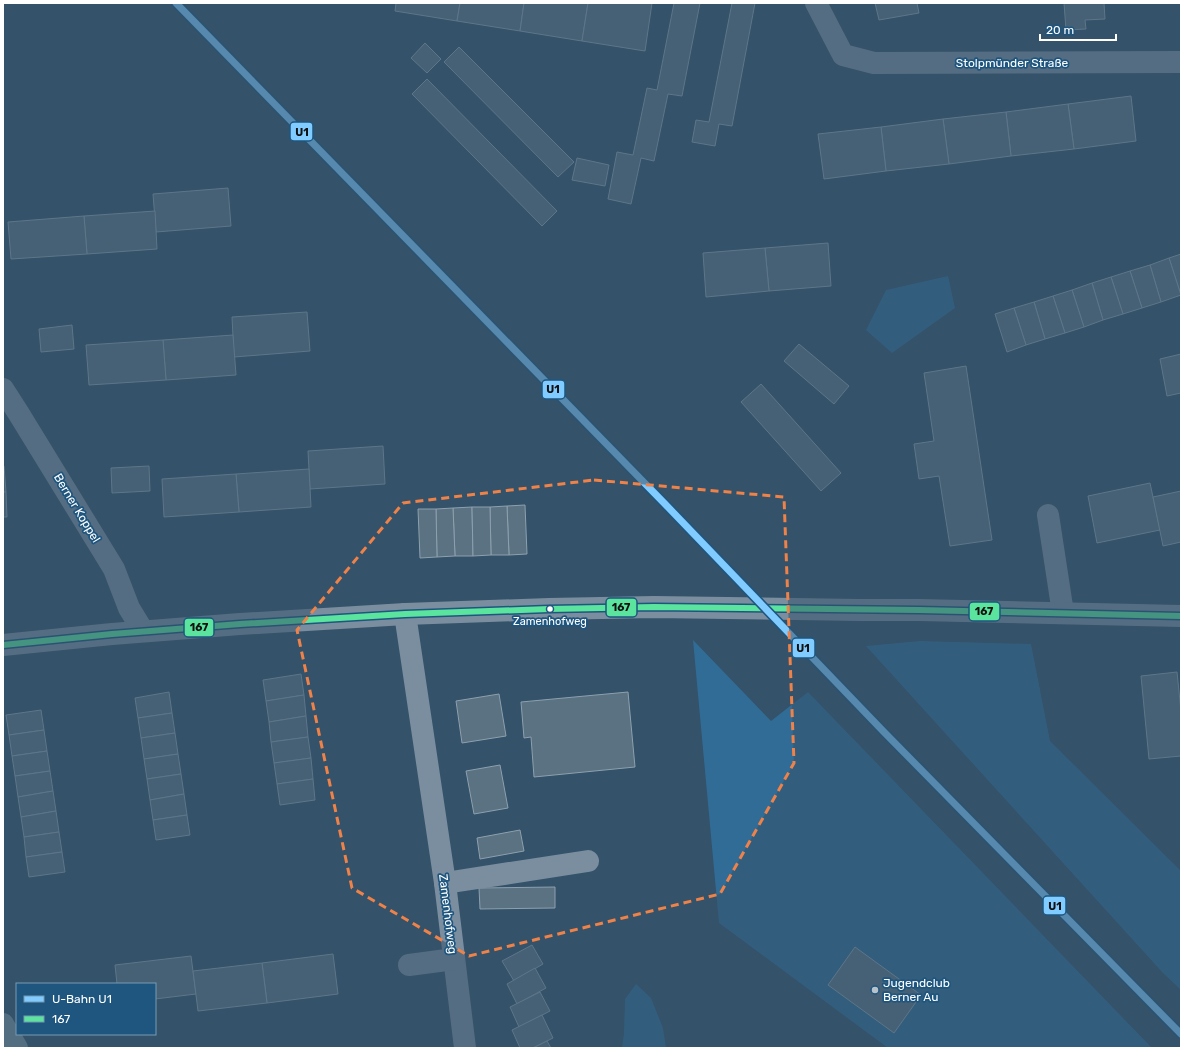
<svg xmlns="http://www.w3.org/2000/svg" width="1184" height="1051" viewBox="0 0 1184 1051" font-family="Rubik,sans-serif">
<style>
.green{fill:#316c96}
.building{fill:#5b7283;stroke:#8da0ae}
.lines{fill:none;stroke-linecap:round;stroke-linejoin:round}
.minor{stroke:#7a8e9f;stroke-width:22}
.major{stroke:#788e9e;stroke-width:22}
.bus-1-casing{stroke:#1e567f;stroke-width:9}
.bus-1{stroke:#5ae49d;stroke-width:6}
.metro-1-casing{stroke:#1e567f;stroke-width:10}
.metro-1{stroke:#80cbff;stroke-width:7}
.marked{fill:none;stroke:#ee8249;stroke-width:3;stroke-dasharray:8 5;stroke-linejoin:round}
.bus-dot{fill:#fff;stroke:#1e567f;stroke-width:1.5}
.poi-dot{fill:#b8c2ca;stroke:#1e567f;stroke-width:1.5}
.labels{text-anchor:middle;stroke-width:3.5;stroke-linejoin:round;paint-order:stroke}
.bus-label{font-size:11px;fill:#fff;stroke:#1e567f}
.street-label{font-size:12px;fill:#fff;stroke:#1e567f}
.poi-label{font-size:12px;fill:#fff;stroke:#1e567f;text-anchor:start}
.line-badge{stroke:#1e567f;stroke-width:1.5}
.pale-badge-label{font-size:11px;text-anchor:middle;font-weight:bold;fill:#111}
</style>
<rect width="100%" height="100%" fill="#345269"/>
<g class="green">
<polygon points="948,276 955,308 892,353 866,330 886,290"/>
<polygon points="693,640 771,721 808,692 1152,1048 888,1048 719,923"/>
<polygon points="920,641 1031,644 1050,741 1181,871 1181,990 1163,973 866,646"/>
<polygon points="636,984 651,998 663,1028 666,1048 622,1048 624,1033 625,999"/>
</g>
<g class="building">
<polygon points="396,3 460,3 457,21 395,11"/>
<polygon points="460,3 524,3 520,31 457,21"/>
<polygon points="524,3 588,3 582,41 520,31"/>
<polygon points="588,3 652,3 645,51 582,41"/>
<polygon points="674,3 700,3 682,96 668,94 654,161 641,158 631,204 608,199 617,152 633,155 647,88 657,90"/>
<polygon points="732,3 755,3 732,126 719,124 715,146 692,142 696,120 709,122"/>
<polygon points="875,3 917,3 919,13 879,20"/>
<polygon points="1064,3 1104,3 1105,19 1085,20 1086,29 1066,30"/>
<polygon points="425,43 441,59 427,73 411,58"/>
<polygon points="459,47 574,162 558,177 444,62"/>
<polygon points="427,79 557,211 542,226 412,94"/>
<polygon points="1131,96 1136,141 1074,149 1068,104"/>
<polygon points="1068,104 1074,149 1011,156 1006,112"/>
<polygon points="1006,112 1011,156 949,164 943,119"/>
<polygon points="943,119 949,164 886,171 881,127"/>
<polygon points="881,127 886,171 824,179 818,134"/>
<polygon points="577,158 609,165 605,186 572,180"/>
<polygon points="228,188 231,226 156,232 153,194"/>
<polygon points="155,211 157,249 87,254 84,216"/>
<polygon points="84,216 87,254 11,259 8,222"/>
<polygon points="828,243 831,286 769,291 765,248"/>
<polygon points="765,248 769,291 706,297 703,253"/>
<polygon points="1181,254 1181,295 1169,258"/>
<polygon points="1169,258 1181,295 1161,302 1150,265"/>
<polygon points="1150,265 1161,302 1142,308 1130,271"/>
<polygon points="1130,271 1142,308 1123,314 1111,277"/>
<polygon points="1111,277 1123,314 1103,320 1092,283"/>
<polygon points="1092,283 1103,320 1084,327 1072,290"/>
<polygon points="1072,290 1084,327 1065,333 1053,296"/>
<polygon points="1053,296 1065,333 1045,339 1034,302"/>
<polygon points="1034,302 1045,339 1026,345 1014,308"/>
<polygon points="1014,308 1026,345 1007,352 995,314"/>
<polygon points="307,312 310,351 234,357 232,317"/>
<polygon points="72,325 74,349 41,352 39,329"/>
<polygon points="233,335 236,375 166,380 163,340"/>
<polygon points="163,340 166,380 89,385 86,345"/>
<polygon points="799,344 849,386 834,404 784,361"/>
<polygon points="1181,354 1181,393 1167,396 1160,359"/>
<polygon points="966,366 992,540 950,546 939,476 919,479 914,444 934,441 924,373"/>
<polygon points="761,384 841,473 821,491 741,402"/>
<polygon points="383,446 385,484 310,489 308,451"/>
<polygon points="3,466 4,466 6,492 3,492"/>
<polygon points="149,466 150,491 112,493 111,468"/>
<polygon points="309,469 311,507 239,512 236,474"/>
<polygon points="236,474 239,512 164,517 162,479"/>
<polygon points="1150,483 1160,530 1097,543 1088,496"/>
<polygon points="1181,491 1181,542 1163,546 1153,497"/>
<polygon points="3,492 6,492 7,517 3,517"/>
<polygon points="525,505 527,554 509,555 507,506"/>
<polygon points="507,506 509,555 491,555 490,507"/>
<polygon points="472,507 473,556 455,556 453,508"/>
<polygon points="472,507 490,507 491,555 473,556"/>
<polygon points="453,508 455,556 437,557 436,509"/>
<polygon points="418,509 436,509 437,557 420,558"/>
<polygon points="1177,672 1181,711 1181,756 1149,759 1141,676"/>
<polygon points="301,674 304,695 266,701 263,680"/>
<polygon points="169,692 172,713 138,718 135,698"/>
<polygon points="628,692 635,767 534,777 531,737 524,738 521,702"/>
<polygon points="499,694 506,736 462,743 456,701"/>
<polygon points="304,695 306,716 269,722 266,701"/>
<polygon points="41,710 44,730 9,735 6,715"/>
<polygon points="172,713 175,733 141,738 138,718"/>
<polygon points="306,716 308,737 271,742 269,722"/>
<polygon points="44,730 47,751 12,756 9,735"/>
<polygon points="175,733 178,754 144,759 141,738"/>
<polygon points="308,737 311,758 274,763 271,742"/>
<polygon points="47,751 50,771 15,776 12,756"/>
<polygon points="178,754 181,774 147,779 144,759"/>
<polygon points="311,758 313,779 277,784 274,763"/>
<polygon points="500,765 508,808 474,814 466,771"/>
<polygon points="50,771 53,791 18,797 15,776"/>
<polygon points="181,774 184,794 150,800 147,779"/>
<polygon points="313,779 315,800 280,805 277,784"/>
<polygon points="53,791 56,811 21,817 18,797"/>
<polygon points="184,794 187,815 153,820 150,800"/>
<polygon points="56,811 59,832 24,837 21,817"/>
<polygon points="187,815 190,835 156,840 153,820"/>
<polygon points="520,830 524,851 480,859 477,838"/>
<polygon points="59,832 62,852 26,857 24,837"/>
<polygon points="62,852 65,872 29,877 26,857"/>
<polygon points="555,887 555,908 480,909 479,888"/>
<polygon points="532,945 543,964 514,981 502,961"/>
<polygon points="855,947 921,995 894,1033 828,985"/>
<polygon points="333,954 338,994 267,1003 262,963"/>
<polygon points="191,956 196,994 155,999 155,984 117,984 115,965"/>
<polygon points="262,963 267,1003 198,1011 193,971"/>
<polygon points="535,968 546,988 517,1004 507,984"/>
<polygon points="540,992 550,1011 519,1027 510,1007"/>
<polygon points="542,1015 553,1038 533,1048 520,1048 512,1030"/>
<polygon points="547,1041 551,1048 533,1048"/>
</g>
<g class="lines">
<g class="minor">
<polyline points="816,3 843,55 874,63 1181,62"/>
<polyline points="3,389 19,414 114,569 129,608 143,631"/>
<polyline points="1048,515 1063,613"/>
<polyline points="405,614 445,883 465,1048"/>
<polyline points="3,645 112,634 240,624 405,614 549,609 654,607 860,610 919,610 1181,616"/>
<polyline points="445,883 588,861"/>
<polyline points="409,965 454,959"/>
</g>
<polyline class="major" points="3,1024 17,1048"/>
<defs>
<polyline id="bus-1" points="3,645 112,634 240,624 405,614 549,609 654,607 919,610 1181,616"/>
</defs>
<use href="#bus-1" class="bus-1-casing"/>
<use href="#bus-1" class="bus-1"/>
<defs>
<polyline id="metro-1" points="176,3 666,505 883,731 1181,1034"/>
</defs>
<use href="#metro-1" class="metro-1-casing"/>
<use href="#metro-1" class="metro-1"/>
</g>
<path d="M0 0H1184V1051H0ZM 594,480 L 784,497 L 794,763 L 720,894 L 469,956 L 352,888 L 297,630 L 403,503 Z" fill="#345269" fill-opacity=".55" fill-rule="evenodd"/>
<path class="marked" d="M 594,480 L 784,497 L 794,763 L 720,894 L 469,956 L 352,888 L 297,630 L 403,503 Z"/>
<circle class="bus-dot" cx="550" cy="609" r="3.5"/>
<circle class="poi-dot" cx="875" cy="990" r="4"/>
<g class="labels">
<g class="bus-label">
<text x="550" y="625">Zamenhofweg</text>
</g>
<g class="street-label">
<text x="1012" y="67">Stolpmünder Straße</text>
<text transform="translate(77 508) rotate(59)" y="4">Berner Koppel</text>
<text transform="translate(448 914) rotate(83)" y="4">Zamenhofweg</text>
</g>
<g class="poi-label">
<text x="883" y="987">Jugendclub<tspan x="883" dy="14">Berner Au</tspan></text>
</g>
</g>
<g class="line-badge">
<rect x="290" y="122" width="23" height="19" rx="4" fill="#80cbff"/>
<rect x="542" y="380" width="23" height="19" rx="4" fill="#80cbff"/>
<rect x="606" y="598" width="31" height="19" rx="4" fill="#5ae49d"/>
<rect x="969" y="602" width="31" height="19" rx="4" fill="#5ae49d"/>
<rect x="184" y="618" width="30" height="19" rx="4" fill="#5ae49d"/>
<rect x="792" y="638" width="23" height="20" rx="4" fill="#80cbff"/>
<rect x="1043" y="896" width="23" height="19" rx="4" fill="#80cbff"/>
</g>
<g class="pale-badge-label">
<text x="302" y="136">U1</text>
<text x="553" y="393">U1</text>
<text x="621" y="611">167</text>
<text x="984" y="615">167</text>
<text x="199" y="631">167</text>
<text x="803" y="652">U1</text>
<text x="1055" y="910">U1</text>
</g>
<rect width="1184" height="1051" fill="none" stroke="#ffffff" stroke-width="8"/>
<rect x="16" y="983" width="140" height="52" fill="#1e567f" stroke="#789ab2"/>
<rect x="24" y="996" width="20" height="6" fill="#80cbff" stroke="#789ab2"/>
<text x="52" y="1003" font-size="12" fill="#ffffff">U-Bahn U1</text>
<rect x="24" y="1016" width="20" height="6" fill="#5ae49d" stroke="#789ab2"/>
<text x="52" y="1023" font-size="12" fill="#ffffff">167</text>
<path d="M1040 34v6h76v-6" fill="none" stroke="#ffffff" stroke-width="2"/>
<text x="1046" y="34" font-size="12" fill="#ffffff" stroke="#1e567f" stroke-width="3" paint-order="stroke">20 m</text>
</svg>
